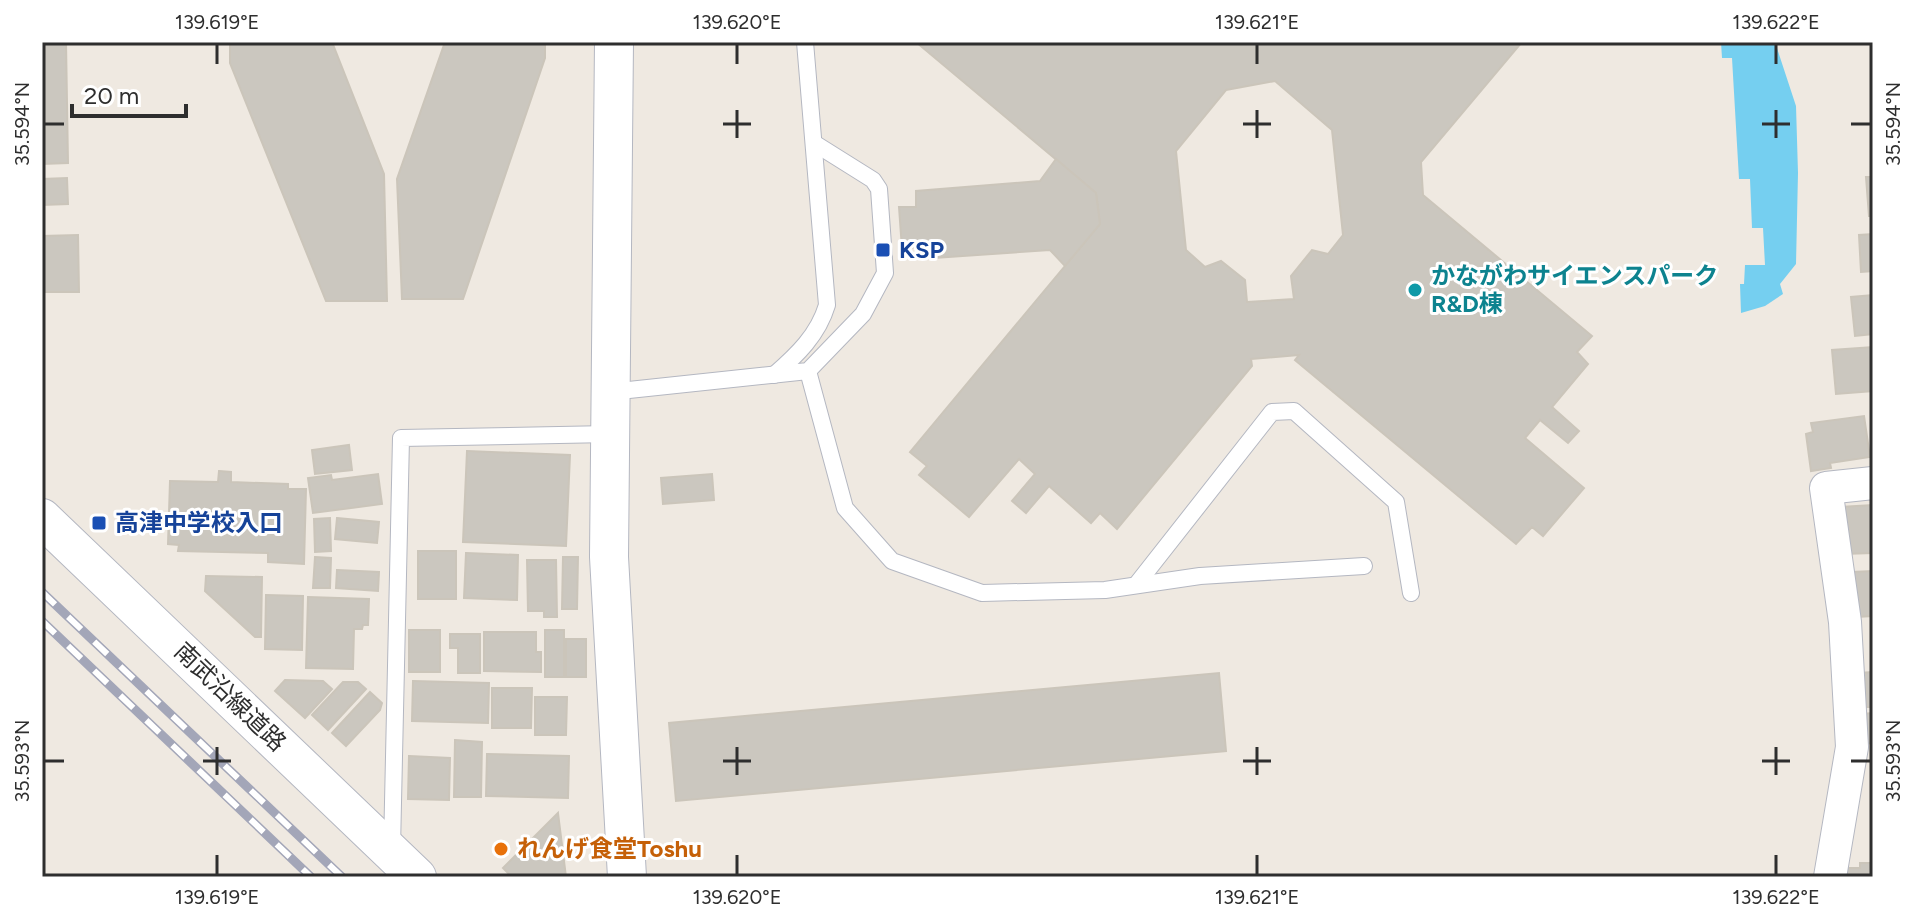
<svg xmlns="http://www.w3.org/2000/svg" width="1915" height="919" viewBox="0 0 1915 919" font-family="Figtree,'Noto Sans JP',sans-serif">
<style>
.water{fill:#75cff0}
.building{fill:#cbc7bf;stroke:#cbc5ba;stroke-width:2;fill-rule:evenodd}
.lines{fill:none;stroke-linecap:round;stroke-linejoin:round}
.service-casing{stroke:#b4b7c1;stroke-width:18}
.minor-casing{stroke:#b4b7c1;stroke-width:34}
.tertiary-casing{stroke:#b4b7c1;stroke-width:40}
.service{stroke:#fff;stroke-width:16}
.minor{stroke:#fff;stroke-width:32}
.tertiary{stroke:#fff;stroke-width:38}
.rail-casing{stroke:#a3a6b8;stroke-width:9}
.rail{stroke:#fff;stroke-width:6;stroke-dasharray:18;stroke-linecap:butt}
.ticks{fill:none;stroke:#2e2e2e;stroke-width:3}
.transit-dot{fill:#1a4fb4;stroke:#fff;stroke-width:3}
.culture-dot{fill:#0f9aa8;stroke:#fff;stroke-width:3}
.food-dot{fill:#e8710a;stroke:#fff;stroke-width:3}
.labels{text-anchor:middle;stroke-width:6;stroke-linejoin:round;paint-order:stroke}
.transit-label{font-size:24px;font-weight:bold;fill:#164399;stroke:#fff;text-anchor:start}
.culture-label{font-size:24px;font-weight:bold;fill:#0d838f;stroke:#fff;text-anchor:start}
.street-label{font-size:24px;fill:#2e2e2e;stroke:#fff}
.food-label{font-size:24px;font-weight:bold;fill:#c56008;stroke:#fff;text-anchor:start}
.neatline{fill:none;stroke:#2e2e2e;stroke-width:3}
.ticks-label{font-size:20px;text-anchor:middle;fill:#2e2e2e}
</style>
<rect width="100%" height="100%" fill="#efe9e1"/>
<polygon class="water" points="1721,42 1775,42 1796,106 1798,173 1796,264 1780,284 1783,294 1765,306 1741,313 1740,284 1744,284 1745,265 1765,265 1763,228 1752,228 1750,179 1739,179 1732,58 1722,58"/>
<g class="building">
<polygon points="42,42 66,42 68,163 42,164"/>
<polygon points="230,42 332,42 384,174 387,301 326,301 230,63"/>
<polygon points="445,42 545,42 545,58 463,299 402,299 397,179"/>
<path d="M 916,42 L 1522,42 L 1421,162 L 1423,195 L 1592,336 L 1577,352 L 1588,364 L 1552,407 L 1579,431 L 1568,443 L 1540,420 L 1525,438 L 1584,488 L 1543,536 L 1532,527 L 1516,544 L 1295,360 L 1299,355 L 1251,359 L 1252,366 L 1117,529 L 1100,513 L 1091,523 L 1049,486 L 1026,513 L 1012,501 L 1035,474 L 1019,459 L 969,517 L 919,475 L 927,466 L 910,452 L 1100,224 L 1096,193 ZM 1275,81 L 1332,130 L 1343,235 L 1328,254 L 1312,250 L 1291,276 L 1294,299 L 1247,302 L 1245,280 L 1221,261 L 1205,267 L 1186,250 L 1176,151 L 1226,90 Z"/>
<polygon points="1056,159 1096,193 1100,224 1065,266 1050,250 920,259 919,247 902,249 899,207 916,207 916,191 1040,181"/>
<polygon points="1866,177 1873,177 1873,216 1869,216"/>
<polygon points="67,178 68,204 42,205 42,179"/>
<polygon points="1873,234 1873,271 1861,272 1859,235"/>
<polygon points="78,235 79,292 44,292 42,236"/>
<polygon points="1873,295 1873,334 1855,336 1851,297"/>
<polygon points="1873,347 1873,391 1836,394 1832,350"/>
<polygon points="1864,416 1870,457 1830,463 1831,468 1811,471 1806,434 1813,432 1811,423"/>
<polygon points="349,445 352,470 315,474 312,450"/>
<polygon points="467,451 570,455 566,546 463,542"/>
<polygon points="219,471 231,472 231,482 288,484 288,489 306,489 304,564 268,562 268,553 178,551 179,545 168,544 170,481 218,482"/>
<polygon points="378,474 382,504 313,513 308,478 331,475 332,480"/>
<polygon points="712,474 714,500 663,504 661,478"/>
<polygon points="1873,505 1873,553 1842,554 1840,507"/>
<polygon points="330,518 331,551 315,552 314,519"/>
<polygon points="337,518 379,522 377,543 335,539"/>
<rect x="418" y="551" width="38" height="48"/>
<polygon points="466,553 518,555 517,600 464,598"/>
<polygon points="315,557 331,558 330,588 313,588"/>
<polygon points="563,557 578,557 577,609 562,609"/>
<polygon points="527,560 556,560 557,617 544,617 544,611 528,611"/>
<polygon points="337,570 379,572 378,591 336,588"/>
<polygon points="1873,571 1873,616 1856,617 1852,572"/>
<polygon points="206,576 262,577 261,637 255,637 205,591"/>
<polygon points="266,595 303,596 302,650 265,649"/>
<polygon points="308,597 369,599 368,625 363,625 362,629 354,629 353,669 306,668"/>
<rect x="409" y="630" width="31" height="42"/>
<rect x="545" y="630" width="19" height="47"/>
<polygon points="484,632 536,632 536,652 541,652 541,672 484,671"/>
<polygon points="450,634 480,634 480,673 458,673 458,648 450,648"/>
<rect x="566" y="639" width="20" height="38"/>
<polygon points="1873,672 1873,707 1861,707 1858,673"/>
<polygon points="1219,673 1226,751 676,801 669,723"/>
<polygon points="285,680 323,681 332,689 305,718 275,691"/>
<polygon points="413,681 489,683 488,723 412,721"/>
<polygon points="343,682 358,682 366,689 328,730 312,715"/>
<polygon points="492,688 532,688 531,728 492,728"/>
<polygon points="370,692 382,703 380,710 346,746 332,733"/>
<polygon points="535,697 567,697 566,735 535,735"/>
<polygon points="1873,713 1873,743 1863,744 1862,714"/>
<polygon points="455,740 482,742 481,797 454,797"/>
<polygon points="487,754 569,756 568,798 486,796"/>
<polygon points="409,756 450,758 449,800 408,799"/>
<polygon points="558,813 566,877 512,877 503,868"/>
<polygon points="1860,863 1873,863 1873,877 1845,877 1845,868 1860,868"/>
</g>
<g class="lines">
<defs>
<g id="service">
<polyline points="808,371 845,508 892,561 982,593 1105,590 1200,576 1364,566"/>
<path d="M 774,375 C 797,355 818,335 827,305 L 805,42"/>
<polyline points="610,392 808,371 863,314 885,273 879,189 873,180 814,143"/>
<polyline points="1136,585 1272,412 1294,411 1396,502 1411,593"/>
<polyline points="392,848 401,438 610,434"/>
</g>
<polyline id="minor" points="1830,877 1852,747 1845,622 1826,488 1873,483"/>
<g id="tertiary">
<polyline points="614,42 609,557 627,877"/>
<polyline points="42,518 417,877"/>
</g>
</defs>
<use href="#service" class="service-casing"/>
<use href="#minor" class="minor-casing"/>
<use href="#tertiary" class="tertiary-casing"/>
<use href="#service" class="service"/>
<use href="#minor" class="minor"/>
<use href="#tertiary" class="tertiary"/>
<defs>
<g id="rail">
<polyline points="42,592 342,877"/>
<polyline points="42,621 311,877"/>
</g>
</defs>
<use href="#rail" class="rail-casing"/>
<use href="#rail" class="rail"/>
</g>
<path class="ticks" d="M 217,44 L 217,64M 737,44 L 737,64M 1257,44 L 1257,64M 1776,44 L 1776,64M 737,110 L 737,138M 1257,110 L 1257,138M 1776,110 L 1776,138M 44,124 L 64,124M 723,124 L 751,124M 1243,124 L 1271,124M 1762,124 L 1790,124M 1851,124 L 1871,124M 217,747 L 217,775M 737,747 L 737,775M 1257,747 L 1257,775M 1776,747 L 1776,775M 44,761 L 64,761M 203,761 L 231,761M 723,761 L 751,761M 1243,761 L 1271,761M 1762,761 L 1790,761M 1851,761 L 1871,761M 217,855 L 217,875M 737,855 L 737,875M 1257,855 L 1257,875M 1776,855 L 1776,875"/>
<g class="transit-dot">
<rect x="875" y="242" width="16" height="16" rx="4"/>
<rect x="91" y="515" width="16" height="16" rx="4"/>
</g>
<circle class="culture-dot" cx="1415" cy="290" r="8"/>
<circle class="food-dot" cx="501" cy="849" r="8"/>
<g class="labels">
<g class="transit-label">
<text x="899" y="258">KSP</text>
<text x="115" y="531">高津中学校入口</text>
</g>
<g class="culture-label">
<text x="1431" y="284">かながわサイエンスパーク<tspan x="1431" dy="28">R&amp;D棟</tspan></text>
</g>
<g class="street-label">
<text transform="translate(230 697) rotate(44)" y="8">南武沿線道路</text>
</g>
<g class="food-label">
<text x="517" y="857">れんげ食堂Toshu</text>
</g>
</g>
<rect width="1915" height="919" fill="none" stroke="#ffffff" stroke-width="88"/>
<path d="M72 104v12h114v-12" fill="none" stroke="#2e2e2e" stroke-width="4"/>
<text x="84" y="104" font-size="24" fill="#2e2e2e" stroke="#ffffff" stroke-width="6" paint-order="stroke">20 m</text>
<rect x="44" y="44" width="1827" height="831" class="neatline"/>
<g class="ticks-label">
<text x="217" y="29">139.619°E</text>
<text x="737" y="29">139.620°E</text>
<text x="1257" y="29">139.621°E</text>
<text x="1776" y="29">139.622°E</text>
<text transform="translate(22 124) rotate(-90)" y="7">35.594°N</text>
<text transform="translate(1893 124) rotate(-90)" y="7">35.594°N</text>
<text transform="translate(22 761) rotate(-90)" y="7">35.593°N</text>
<text transform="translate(1893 761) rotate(-90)" y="7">35.593°N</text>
<text x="217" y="904">139.619°E</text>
<text x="737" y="904">139.620°E</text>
<text x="1257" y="904">139.621°E</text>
<text x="1776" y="904">139.622°E</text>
</g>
</svg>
